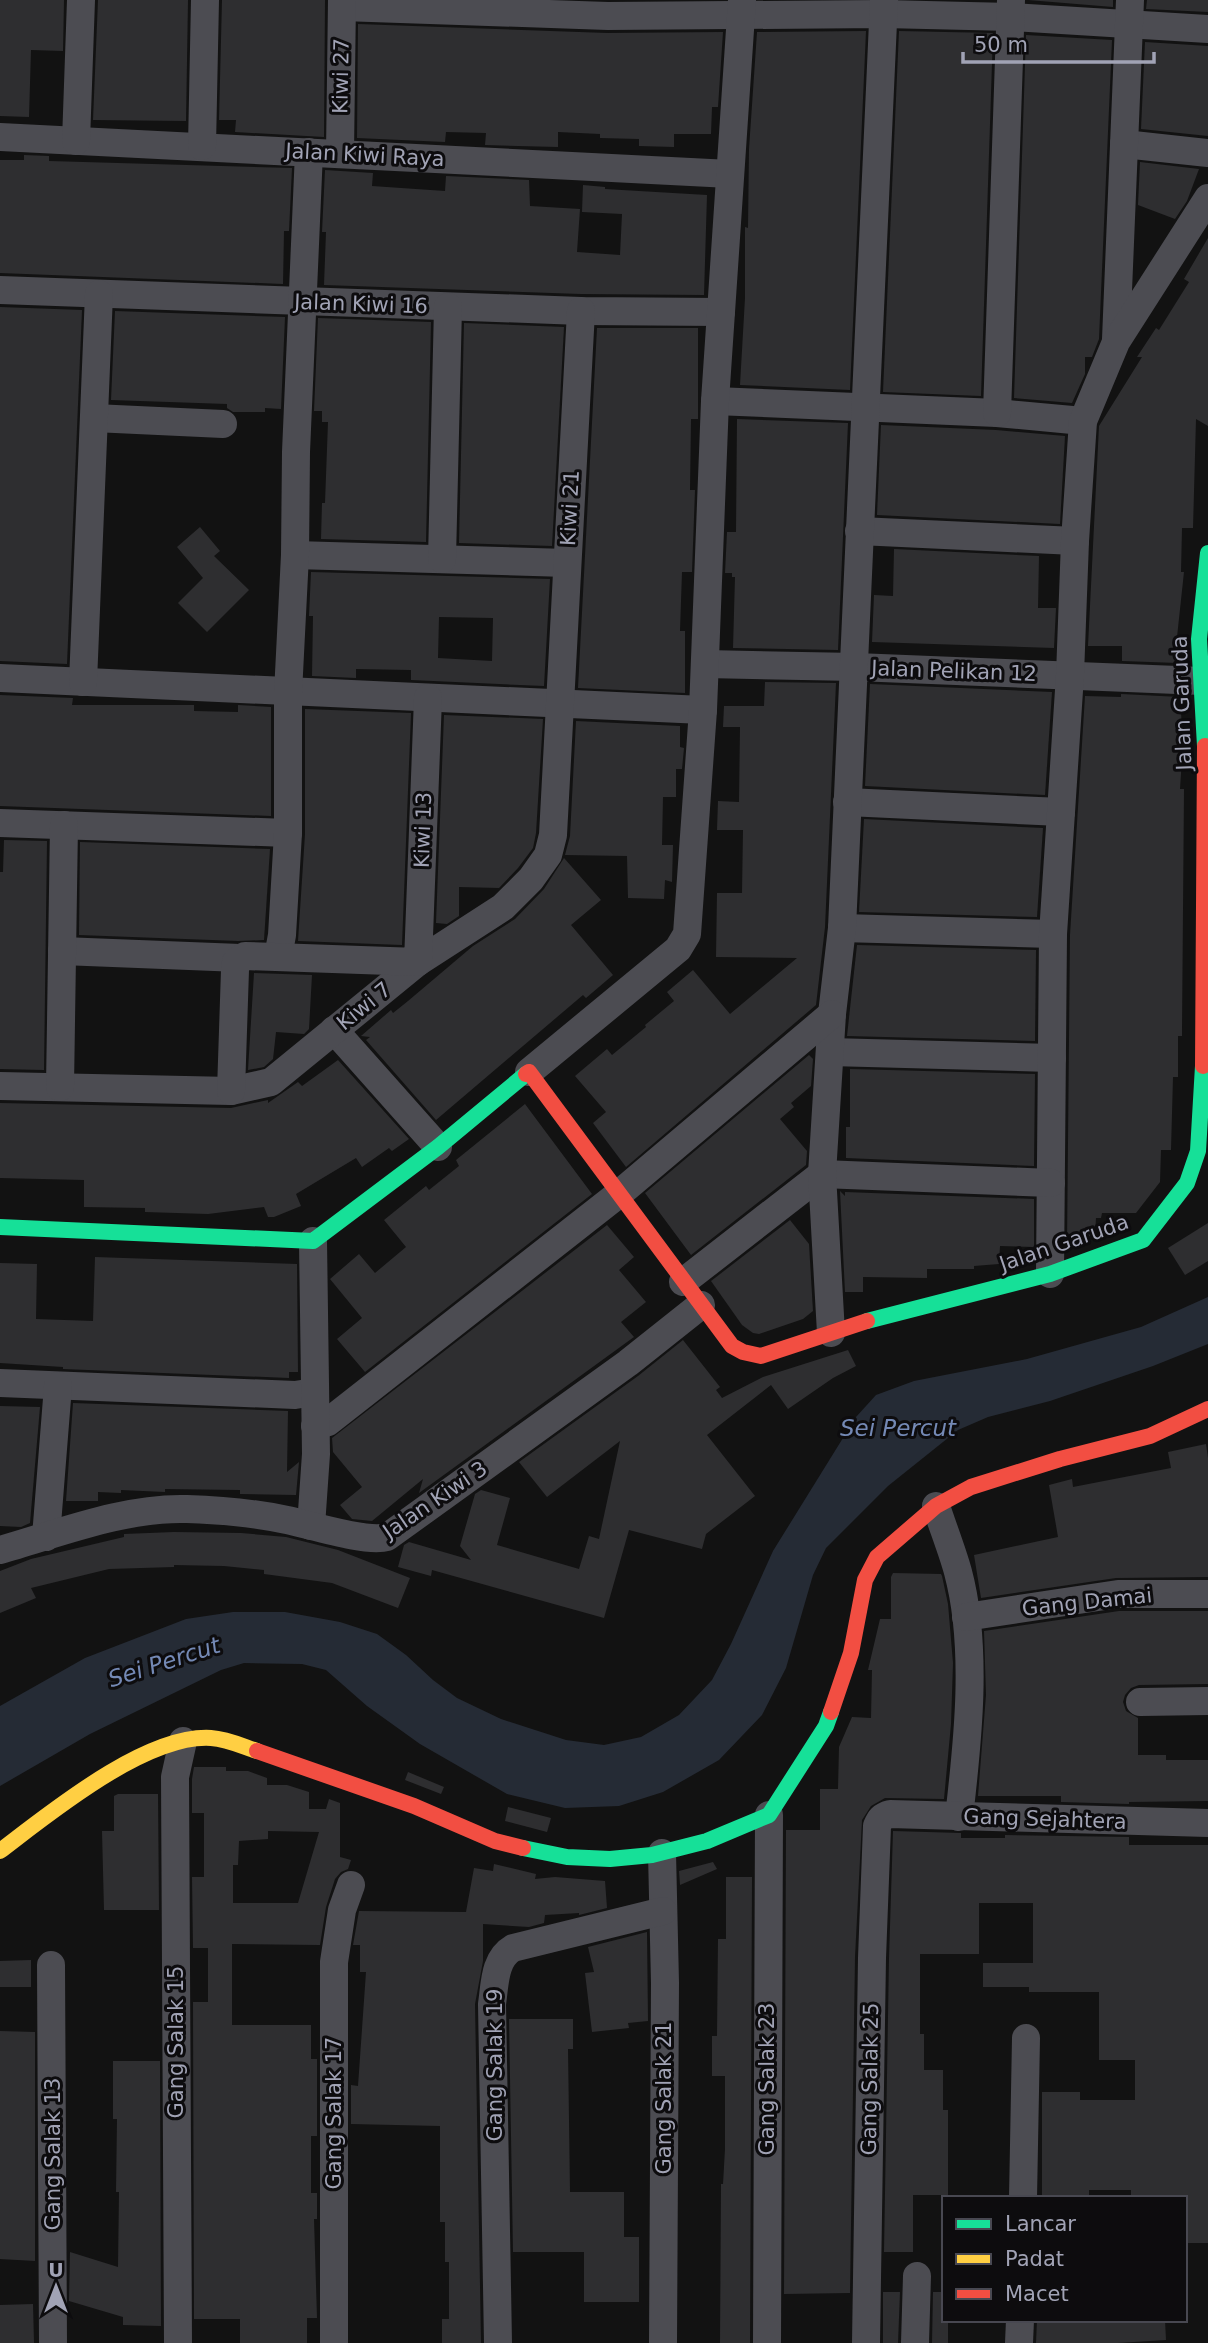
<svg xmlns="http://www.w3.org/2000/svg" width="1208" height="2343" viewBox="0 0 1208 2343" font-family="'DejaVu Sans',sans-serif">
<style>
.water{fill:#252b35}
.building{fill:#2e2e30;fill-rule:evenodd}
.lines{fill:none;stroke-linecap:round;stroke-linejoin:round}
.street{stroke:#4c4c52;stroke-width:28}
.fast{stroke:#16e098;stroke-width:16}
.slow{stroke:#ffcf43;stroke-width:16}
.jam{stroke:#f24e42;stroke-width:16}
.labels{text-anchor:middle;stroke-width:6;stroke-linejoin:round;paint-order:stroke}
.street-label{font-size:21px;fill:#a1a3b5;stroke:#0d0c0e}
.water-label{font-size:23px;font-style:italic;fill:#7489b5;stroke:#0d0c0e}
</style>
<rect width="100%" height="100%" fill="#121212"/>
<polygon class="water" points="1208,1297 1208,1344 1153,1366 1050,1401 988,1417 958,1430 888,1486 826,1548 813,1575 786,1668 762,1715 719,1760 663,1792 619,1806 565,1808 507,1794 420,1744 367,1706 326,1670 302,1664 244,1663 221,1670 90,1734 0,1786 0,1706 85,1658 186,1619 233,1612 285,1612 340,1622 377,1634 406,1655 433,1680 457,1698 501,1719 566,1740 604,1745 641,1737 679,1715 712,1680 731,1644 773,1551 856,1417 876,1395 914,1381 1027,1359 1141,1327"/>
<g class="building">
<polygon points="0,0 64,0 63,51 31,50 29,117 0,116"/>
<polygon points="98,0 188,0 186,121 93,120"/>
<polygon points="222,0 325,0 324,137 235,132 236,120 219,120"/>
<polygon points="1028,0 1113,0 1113,7"/>
<polygon points="1147,0 1208,0 1208,12 1146,9"/>
<polygon points="358,24 607,33 723,32 718,107 712,107 711,134 674,134 674,147 639,146 639,139 600,138 600,134 558,132 558,147 485,145 486,133 446,132 445,142 357,138"/>
<polygon points="866,31 850,390 740,385 745,298 745,227 748,228 749,149 757,32"/>
<polygon points="899,31 993,33 981,396 883,392"/>
<polygon points="1026,35 1112,40 1099,339 1092,357 1085,357 1085,374 1072,403 1014,398"/>
<polygon points="1145,42 1208,46 1208,136 1141,129"/>
<polygon points="24,155 49,156 49,161 292,168 289,231 284,231 283,284 0,273 0,160 24,160"/>
<polygon points="1140,162 1199,169 1187,201 1175,219 1138,205"/>
<polygon points="325,170 373,173 372,186 445,191 446,176 529,180 530,206 580,209 577,252 620,255 622,214 582,212 583,185 605,187 605,189 707,195 704,295 581,294 324,285 326,232 322,232"/>
<polygon points="1208,238 1208,426 1196,419 1193,528 1182,528 1181,572 1184,572 1177,637 1178,663 1122,661 1122,646 1088,646 1099,426 1142,357 1137,357 1156,328 1159,330 1189,282 1184,279"/>
<polygon points="0,307 82,310 67,664 0,661"/>
<polygon points="115,311 285,317 281,409 265,408 265,412 233,412 227,408 227,404 111,400"/>
<polygon points="318,318 431,322 426,542 321,539 322,503 325,503 328,422 322,422 322,411 314,411"/>
<polygon points="464,323 564,327 552,546 459,543"/>
<polygon points="597,328 698,328 698,419 691,419 690,490 695,490 692,572 682,572 680,631 685,631 685,693 578,688"/>
<polygon points="737,419 848,423 838,650 733,648 735,577 732,577 732,573 725,573 727,532 736,532"/>
<polygon points="881,425 996,430 1065,436 1060,524 877,515"/>
<polygon points="200,527 220,551 214,556 249,590 207,632 178,603 203,578 177,547"/>
<polygon points="894,549 1039,556 1038,608 1056,608 1054,648 872,642 874,595 893,596"/>
<path d="M 311,572 L 550,579 L 544,686 L 411,680 L 411,670 L 356,669 L 356,678 L 312,676 L 313,616 L 309,616 ZM 439,617 L 493,618 L 492,661 L 438,658 Z"/>
<polygon points="765,682 836,683 825,927 816,1005 626,1167 593,1123 606,1112 575,1076 607,1049 612,1055 646,1027 645,1025 674,1001 667,992 693,970 730,1014 797,958 716,957 717,893 742,893 743,830 717,830 718,801 739,802 740,727 723,727 724,706 764,706"/>
<polygon points="870,684 1052,692 1045,795 865,786"/>
<polygon points="1121,694 1180,697 1183,743 1180,789 1184,789 1182,1030 1182,1036 1178,1036 1178,1077 1173,1077 1171,1150 1161,1150 1160,1182 1136,1213 1102,1213 1101,1218 1096,1218 1095,1234 1067,1245 1070,935 1085,696 1121,697"/>
<polygon points="0,695 73,698 72,705 194,705 194,711 238,712 238,705 271,707 271,816 0,806"/>
<polygon points="305,709 411,713 402,945 298,941 305,834"/>
<polygon points="444,715 543,719 536,833 533,848 518,868 499,888 459,887 459,916 447,924 436,923"/>
<polygon points="576,721 680,726 680,747 684,748 682,769 676,769 676,797 663,797 662,845 673,845 672,882 665,880 664,899 628,898 627,856 565,855 570,836"/>
<polygon points="864,819 1043,828 1037,917 859,912"/>
<polygon points="4,840 47,841 44,1070 0,1069 0,872 3,872"/>
<polygon points="80,842 270,849 264,940 238,941 79,935"/>
<polygon points="564,858 601,900 571,925 613,975 586,998 583,995 436,1120 366,1040 370,1037 361,1036 391,1010 393,1013 408,1001 473,946 515,919 544,889"/>
<polygon points="857,945 1036,950 1035,1041 847,1036"/>
<polygon points="254,973 312,975 309,1029 304,1034 276,1032 273,1059 264,1067 248,1070"/>
<polygon points="809,1055 813,1059 811,1086 791,1103 794,1107 780,1119 807,1151 806,1165 691,1255 645,1193"/>
<polygon points="338,1060 409,1139 392,1151 389,1148 362,1167 356,1158 296,1194 301,1206 274,1217 268,1217 264,1207 208,1214 145,1212 145,1208 84,1207 84,1180 0,1178 0,1103 231,1108 268,1100 268,1103 298,1082 302,1086"/>
<polygon points="850,1069 1035,1074 1034,1166 846,1158 846,1127 850,1127"/>
<polygon points="525,1104 592,1194 365,1372 337,1339 362,1318 330,1279 359,1254 375,1273 406,1247 384,1220 426,1186 429,1190 459,1166 456,1160"/>
<polygon points="840,1191 845,1196 845,1192 1034,1199 1034,1247 1000,1246 999,1264 974,1266 974,1269 927,1269 927,1278 863,1277 863,1292 845,1292"/>
<polygon points="790,1220 809,1244 813,1311 803,1319 759,1334 753,1333 742,1325 711,1281"/>
<polygon points="1208,1223 1208,1261 1185,1275 1168,1248"/>
<polygon points="607,1225 634,1257 619,1270 646,1302 621,1322 634,1337 419,1493 423,1479 372,1521 352,1519 340,1505 362,1487 333,1452 332,1438"/>
<polygon points="95,1257 297,1264 298,1372 289,1372 289,1378 63,1369 63,1367 0,1363 0,1263 37,1264 36,1319 93,1321"/>
<polygon points="683,1340 720,1387 716,1390 722,1398 763,1377 848,1350 856,1366 833,1378 788,1409 771,1385 707,1435 755,1496 706,1534 702,1549 629,1530 604,1618 432,1570 431,1576 398,1567 404,1545 409,1542 471,1560 460,1546 475,1494 481,1490 510,1498 497,1545 579,1569 589,1536 599,1539 620,1441 547,1497 519,1462 638,1376"/>
<polygon points="73,1403 288,1411 287,1472 299,1462 296,1495 240,1494 240,1490 165,1489 165,1492 121,1490 121,1493 98,1492 98,1501 66,1501"/>
<polygon points="0,1406 40,1407 30,1523 21,1527 0,1526"/>
<polygon points="1206,1444 1208,1458 1208,1577 1116,1578 981,1598 974,1555 1058,1537 1049,1485 1072,1479 1073,1487 1171,1468 1168,1452"/>
<polygon points="174,1532 241,1533 286,1537 338,1550 410,1578 398,1608 332,1583 264,1574 264,1570 224,1566 174,1565 174,1567 109,1569 31,1588 36,1598 0,1613 0,1571 31,1559 124,1537 124,1534"/>
<polygon points="893,1573 941,1574 942,1576 948,1604 953,1663 951,1724 944,1799 885,1798 871,1806 862,1820 855,1957 850,2293 784,2294 786,1830 820,1830 820,1789 838,1789 839,1747 852,1717 871,1718 872,1670 868,1670 880,1619 891,1619 891,1577"/>
<polygon points="1119,1611 1208,1611 1208,1684 1139,1685 1131,1688 1125,1695 1123,1702 1126,1711 1138,1718 1138,1755 1166,1755 1166,1760 1208,1760 1208,1801 1129,1802 1129,1804 1061,1802 1061,1796 978,1796 986,1695 984,1631"/>
<path d="M 194,1767 L 226,1767 L 226,1771 L 248,1771 L 267,1778 L 267,1785 L 287,1785 L 309,1792 L 309,1809 L 326,1809 L 329,1799 L 340,1803 L 340,1857 L 351,1860 L 348,1869 L 341,1872 L 335,1879 L 326,1907 L 320,1945 L 232,1944 L 232,2025 L 311,2025 L 311,2059 L 317,2059 L 317,2136 L 311,2136 L 311,2193 L 317,2193 L 317,2219 L 314,2219 L 317,2318 L 307,2318 L 307,2343 L 240,2343 L 240,2319 L 194,2319 L 193,2002 L 208,2002 L 208,1948 L 193,1948 L 192,1877 L 204,1877 L 204,1813 L 192,1813 L 192,1779 ZM 268,1831 L 319,1832 L 298,1903 L 233,1903 L 233,1865 L 238,1865 L 239,1841 L 268,1839 Z"/>
<polygon points="408,1772 444,1787 441,1794 405,1780"/>
<polygon points="118,1794 158,1794 159,1910 104,1910 102,1831 114,1831 114,1796"/>
<polygon points="508,1807 551,1818 547,1832 505,1821"/>
<polygon points="893,1831 961,1833 961,1838 1005,1838 1005,1835 1129,1837 1129,1845 1208,1845 1208,2243 1185,2243 1185,2198 1131,2198 1131,2190 1089,2190 1089,2198 1042,2198 1042,2092 1080,2092 1080,2100 1135,2100 1135,2060 1099,2060 1099,1992 1029,1992 1029,1987 983,1987 983,1963 1033,1963 1033,1903 979,1903 979,1954 920,1954 920,2034 924,2034 924,2070 943,2070 943,2110 948,2110 948,2195 913,2195 913,2252 884,2252 889,1958"/>
<polygon points="713,1862 717,1869 680,1885 679,1871"/>
<polygon points="494,1864 536,1874 535,1879 555,1877 605,1881 607,1908 579,1915 579,1913 545,1915 544,1923 529,1927 483,1924 483,1961 475,2004 481,2343 442,2343 442,2319 449,2319 449,2262 445,2262 445,2222 440,2222 440,2126 351,2124 351,2085 358,2086 366,1972 360,1972 360,1945 353,1945 359,1911 466,1912 474,1868 493,1871"/>
<polygon points="726,1877 752,1877 750,2343 720,2343 721,2184 723,2184 725,2149 725,2076 712,2076 712,2036 717,2036 718,1939 726,1939"/>
<polygon points="647,1932 648,2021 628,2023 629,2028 592,2032 585,1973 594,1972 588,1947"/>
<polygon points="31,1960 31,1987 0,1987 0,1961"/>
<polygon points="509,2019 573,2019 573,2049 568,2049 570,2192 624,2192 624,2237 639,2237 639,2302 584,2302 584,2252 513,2252"/>
<polygon points="0,2031 35,2032 35,2261 0,2259"/>
<polygon points="113,2061 160,2061 161,2326 123,2325 123,2317 69,2301 70,2252 118,2267 119,2192 116,2192 117,2119 113,2119"/>
<polygon points="883,2292 900,2292 898,2343 883,2343"/>
<polygon points="933,2292 944,2292 944,2320 948,2320 948,2343 932,2343"/>
<polygon points="33,2304 34,2343 0,2343 0,2305"/>
<polygon points="1037,2320 1165,2320 1166,2340 1118,2343 1036,2343"/>
</g>
<g class="lines">
<g class="street">
<polyline points="342,7 608,16 884,14 1011,17 1208,29"/>
<polyline points="0,137 730,174"/>
<polyline points="76,141 81,0"/>
<polyline points="1124,144 1208,153"/>
<polyline points="202,146 205,0"/>
<polyline points="340,153 342,0"/>
<polyline points="0,290 581,311 721,312"/>
<polyline points="1116,339 1130,0"/>
<polyline points="715,401 997,413 1083,421"/>
<polyline points="997,413 1011,0"/>
<polyline points="94,418 223,424"/>
<polyline points="859,531 1075,541"/>
<polyline points="295,555 567,563"/>
<polyline points="442,559 448,307"/>
<polyline points="705,664 856,667 1202,681"/>
<polyline points="0,678 703,710"/>
<polyline points="83,682 99,294"/>
<polyline points="847,802 1061,812"/>
<polyline points="0,823 288,833"/>
<polyline points="842,928 1053,934"/>
<polyline points="62,951 240,958"/>
<polyline points="278,957 282,935 288,833 288,693 295,555 296,452 309,152"/>
<polyline points="334,1030 438,1147"/>
<polyline points="830,1052 1052,1058"/>
<polyline points="529,1072 678,949 687,934 703,710 715,401 742,0"/>
<polyline points="0,1086 231,1091 271,1082 418,962 503,907 531,879 548,855 553,835 581,311"/>
<polyline points="60,1087 64,825"/>
<polyline points="231,1091 235,970 236,962 245,956 418,962 428,698"/>
<polyline points="1050,1274 1053,934 1070,675 1075,541 1083,421 1116,342 1208,198"/>
<polyline points="683,1282 822,1174 1051,1183"/>
<polyline points="831,1333 822,1174 832,1014 842,928 884,0"/>
<polyline points="0,1383 295,1395 314,1392"/>
<polyline points="315,1426 328,1422 620,1193 832,1014"/>
<path d="M 936,1506 C 943,1528 952,1550 958,1572 C 978,1647 968,1740 959,1817"/>
<polyline points="311,1526 316,1454 313,1241"/>
<polyline points="46,1537 58,1386"/>
<path d="M 0,1550 C 60,1533 125,1507 187,1509 C 219,1510 255,1513 287,1520 C 311,1525 366,1543 387,1537 L 628,1363 L 701,1305"/>
<polyline points="966,1617 1118,1594 1208,1594"/>
<polyline points="1140,1702 1208,1701"/>
<polyline points="662,1853 665,1983 663,2343"/>
<polyline points="51,1965 53,2343"/>
<polyline points="1023,2198 1026,2038"/>
<polyline points="178,2343 175,1777 183,1741"/>
<polyline points="334,2343 334,1962 342,1910 351,1885"/>
<path d="M 498,2343 L 492,2004 C 495,1984 494,1959 513,1948 L 663,1911"/>
<polyline points="767,2343 769,1815"/>
<path d="M 866,2343 L 872,1958 L 877,1826 C 880,1819 882,1816 890,1814 L 1208,1823"/>
<polyline points="915,2343 917,2276"/>
<polyline points="1019,2343 1020,2320"/>
</g>
<g class="fast">
<polyline points="1205,746 1199,639 1208,553"/>
<polyline points="0,1227 313,1241 438,1147 526,1074"/>
<polyline points="867,1321 1050,1274 1143,1240 1187,1183 1198,1151 1203,1066"/>
<polyline points="523,1848 567,1857 610,1859 652,1855 707,1841 769,1815 826,1726 831,1712"/>
</g>
<path class="slow" d="M 0,1851 C 50,1813 146,1734 211,1738 C 227,1739 242,1746 257,1751"/>
<g class="jam">
<polyline points="1203,1066 1205,746"/>
<polyline points="526,1074 529,1072 732,1346 743,1352 761,1356 867,1321"/>
<polyline points="831,1712 851,1653 865,1580 877,1557 936,1506 971,1487 1060,1459 1150,1436 1208,1409"/>
<polyline points="257,1751 414,1806 495,1841 523,1848"/>
</g>
</g>
<g class="labels">
<g class="street-label">
<text transform="translate(341 76) rotate(-89)" y="7">Kiwi 27</text>
<text transform="translate(365 155) rotate(3)" y="7">Jalan Kiwi Raya</text>
<text transform="translate(361 304) rotate(2)" y="7">Jalan Kiwi 16</text>
<text transform="translate(570 508) rotate(-87)" y="7">Kiwi 21</text>
<text transform="translate(954 671) rotate(2)" y="7">Jalan Pelikan 12</text>
<text transform="translate(1182 703) rotate(-92)" y="7">Jalan Garuda</text>
<text transform="translate(423 830) rotate(-88)" y="7">Kiwi 13</text>
<text transform="translate(364 1006) rotate(-39)" y="7">Kiwi 7</text>
<text transform="translate(1064 1243) rotate(-19)" y="7">Jalan Garuda</text>
<text transform="translate(435 1500) rotate(-34)" y="7">Jalan Kiwi 3</text>
<text transform="translate(1087 1602) rotate(-6)" y="7">Gang Damai</text>
<text transform="translate(1045 1819) rotate(2)" y="7">Gang Sejahtera</text>
<text transform="translate(176 2042) rotate(-90)" y="7">Gang Salak 15</text>
<text transform="translate(495 2065) rotate(-90)" y="7">Gang Salak 19</text>
<text transform="translate(767 2079) rotate(-90)" y="7">Gang Salak 23</text>
<text transform="translate(870 2079) rotate(-89)" y="7">Gang Salak 25</text>
<text transform="translate(664 2098) rotate(-90)" y="7">Gang Salak 21</text>
<text transform="translate(334 2113) rotate(-90)" y="7">Gang Salak 17</text>
<text transform="translate(53 2154) rotate(-90)" y="7">Gang Salak 13</text>
</g>
<g class="water-label">
<text x="898" y="1436">Sei Percut</text>
<text transform="translate(164 1662) rotate(-18)" y="8">Sei Percut</text>
</g>
</g>
<rect x="942" y="2196" width="245" height="126" fill="#0d0c0e" stroke="#484851" stroke-width="2"/>
<rect x="956" y="2219" width="35" height="10" fill="#16e098" stroke="#484851" stroke-width="2"/>
<text x="1005" y="2231" font-size="21" fill="#a1a3b5">Lancar</text>
<rect x="956" y="2254" width="35" height="10" fill="#ffcf43" stroke="#484851" stroke-width="2"/>
<text x="1005" y="2266" font-size="21" fill="#a1a3b5">Padat</text>
<rect x="956" y="2289" width="35" height="10" fill="#f24e42" stroke="#484851" stroke-width="2"/>
<text x="1005" y="2301" font-size="21" fill="#a1a3b5">Macet</text>
<g transform="translate(56 2287)" stroke="#0d0c0e" stroke-width="5" paint-order="stroke">
<path d="M0-5L12 26L0 18L-12 26Z" fill="#a1a3b5"/>
<text y="-10" font-size="19" font-weight="bold" text-anchor="middle" fill="#a1a3b5">U</text>
</g>
<path d="M963 52v10h191v-10" fill="none" stroke="#a1a3b5" stroke-width="3.5"/>
<text x="974" y="52" font-size="21" fill="#a1a3b5" stroke="#0d0c0e" stroke-width="5" paint-order="stroke">50 m</text>
</svg>
